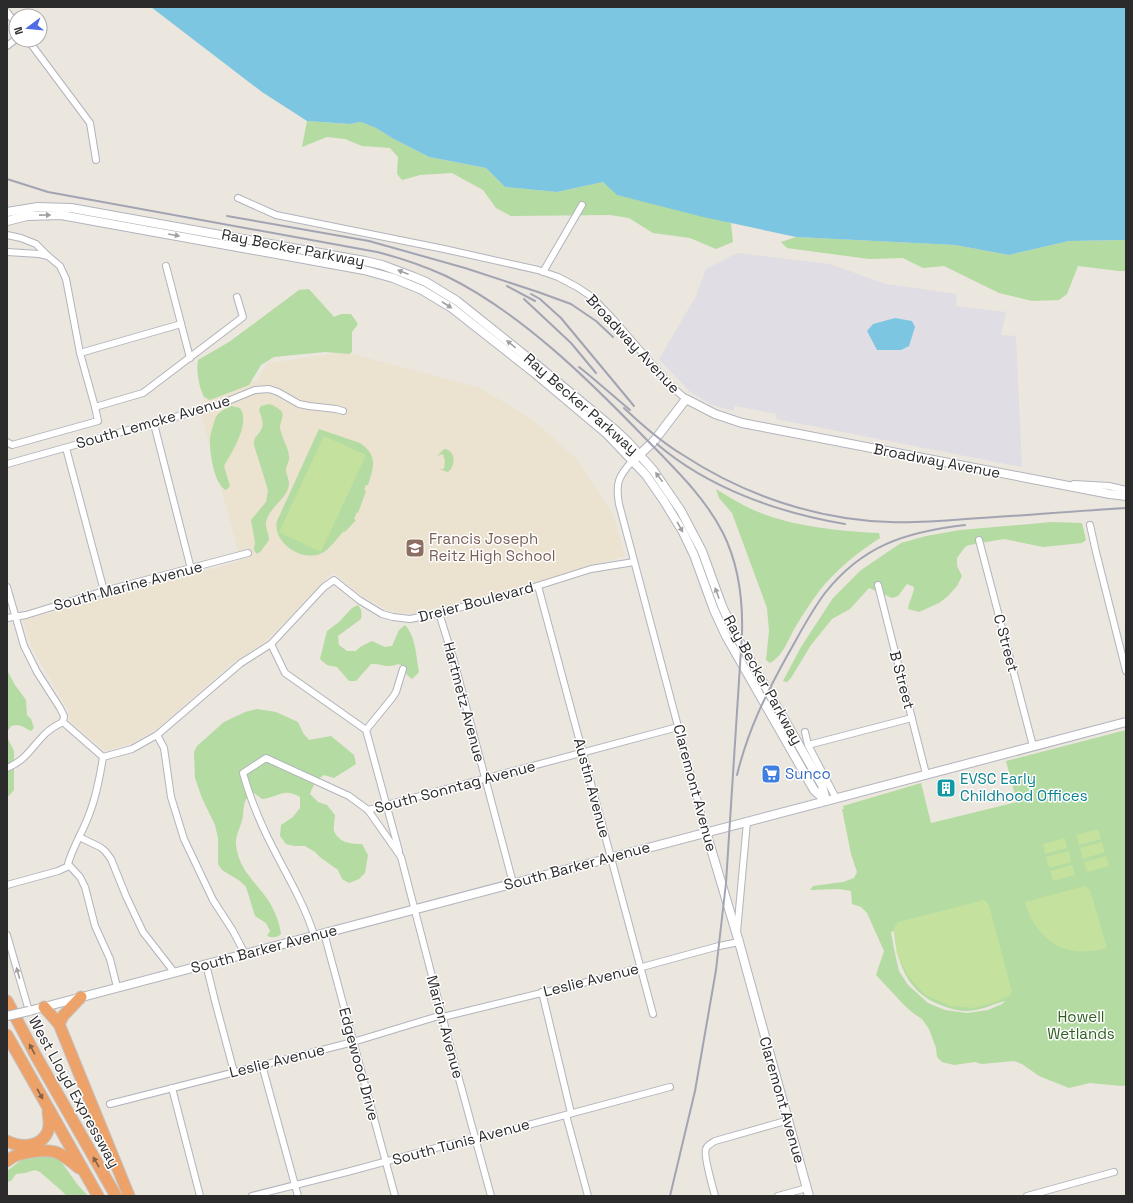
<svg xmlns="http://www.w3.org/2000/svg" width="1133" height="1203" viewBox="0 0 1133 1203" font-family="'Space Grotesk',sans-serif">
<style>
.industrial{fill:#e0dee4}
.education{fill:#ebe2d0}
.green{fill:#b4dba1;fill-rule:evenodd}
.pitch{fill:#c4e19e}
.water{fill:#7dc6e1}
.lines{fill:none;stroke-linecap:round;stroke-linejoin:round}
.street-casing{stroke:#b2b4bd;stroke-width:8}
.secondary-casing{stroke:#b2b4bd;stroke-width:10}
.highway-casing{stroke:#c4c4c4;stroke-width:13}
.street{stroke:#fff;stroke-width:6}
.secondary{stroke:#fff;stroke-width:8}
.highway{stroke:#eca268;stroke-width:11}
.rail{stroke:#a2a4b3;stroke-width:2}
.secondary-bridge-casing{stroke:#b2b4bd;stroke-width:10;stroke-linecap:butt}
.secondary-bridge{stroke:#fff;stroke-width:8}
.oneway{fill:#a0a0a0}
.oneway2{fill:#826146}
.labels{text-anchor:middle;stroke-width:3;stroke-linejoin:round;paint-order:stroke}
.street-label{font-size:15px;fill:#2b2b2b;stroke:#fff}
.education-label{font-size:15px;fill:#785e54;stroke:#fff;text-anchor:start}
.shop-label{font-size:15px;fill:#366cbe;stroke:#fff;text-anchor:start}
.culture-label{font-size:15px;fill:#0d838f;stroke:#fff;text-anchor:start}
.park-label{font-size:15px;fill:#2f6022;stroke:#fff}
</style>
<rect width="100%" height="100%" fill="#ebe6de"/>
<polygon class="industrial" points="737,253 830,264 886,284 957,294 956,306 1006,312 1001,335 1016,336 1022,467 776,419 777,414 735,406 733,411 710,404 689,391 659,359 696,296 706,269"/>
<polygon class="education" points="345,352 480,388 530,418 577,459 613,514 625,556 532,584 418,614 391,612 359,594 333,572 265,642 232,663 159,727 133,743 105,751 71,722 68,710 30,644 23,620 241,561 202,418 206,397 257,380 268,363"/>
<g class="green">
<polygon points="307,121 350,124 361,122 376,128 392,138 429,157 486,168 505,187 557,192 603,182 618,195 731,223 733,242 716,249 690,238 653,233 629,218 610,215 511,216 496,208 483,190 452,173 420,175 402,180 397,174 398,157 390,148 362,146 345,139 327,137 302,147"/>
<polygon points="796,237 955,245 1009,255 1069,241 1126,240 1126,271 1119,271 1078,266 1067,294 1059,300 1032,301 999,293 944,266 923,268 903,258 869,259 787,248 781,242"/>
<path d="M 309,289 L 334,317 L 341,314 L 351,314 L 358,324 L 352,332 L 352,352 L 349,354 L 325,352 L 274,357 L 261,365 L 249,385 L 210,400 L 204,397 C 199,386 196,372 198,360 L 229,342 L 299,290 Z"/>
<path d="M 269,404 C 273,405 279,408 282,412 C 284,417 280,422 280,427 C 281,437 288,446 289,456 C 290,460 287,464 286,468 C 285,473 289,478 289,483 C 289,498 269,507 266,522 C 265,527 269,534 269,540 L 261,551 L 257,554 L 254,550 L 255,542 L 251,520 L 266,502 L 268,490 L 254,445 C 253,437 257,437 261,430 C 265,424 261,416 259,410 L 261,406 Z"/>
<path d="M 231,406 L 240,408 C 251,423 232,452 224,466 L 230,486 L 226,490 C 214,485 209,450 210,438 C 211,432 214,422 216,417 C 219,411 226,409 231,406 Z"/>
<path d="M 319,429 L 360,443 C 378,455 374,467 368,485 L 366,485 L 364,490 L 366,491 L 358,513 L 357,512 L 354,519 L 356,520 L 345,532 L 344,531 C 338,537 329,550 322,553 C 302,563 272,542 277,521 Z"/>
<path d="M 444,449 C 456,450 456,466 448,472 L 439,469 L 444,469 L 445,461 L 443,454 L 437,456 Z"/>
<path d="M 716,489 C 726,495 735,501 745,506 C 784,526 837,531 879,533 L 880,538 C 858,552 836,570 820,590 C 811,602 803,614 796,626 C 788,639 784,655 770,663 L 766,660 L 769,631 L 767,608 L 732,513 L 719,498 Z"/>
<path d="M 1052,522 L 1082,523 L 1086,540 L 1082,543 L 1043,547 L 1004,539 L 969,545 L 965,547 L 957,558 L 957,566 L 962,576 L 957,586 L 947,597 L 939,603 L 919,612 L 908,609 C 909,602 914,593 914,587 L 907,584 L 898,596 L 892,598 L 869,588 L 850,609 L 832,619 L 811,645 L 791,678 L 787,682 L 783,681 L 801,647 L 833,598 L 861,570 L 901,543 L 926,536 L 960,530 Z"/>
<path d="M 358,605 C 362,610 362,613 361,619 L 338,636 L 339,645 L 347,651 L 356,651 L 360,647 L 372,641 L 385,647 L 392,646 L 399,630 L 405,625 C 416,637 416,656 419,672 L 412,679 L 407,675 L 404,666 L 398,664 C 386,669 383,663 371,664 L 356,681 L 349,681 L 337,667 L 327,665 L 320,659 L 327,631 L 339,622 L 352,608 Z"/>
<path d="M 7,670 L 15,685 L 26,700 L 27,715 L 31,719 L 34,728 L 31,731 C 22,727 22,724 11,726 L 7,732 L 7,737 L 14,751 L 14,790 L 9,796 L 7,795 Z"/>
<path d="M 257,709 L 276,712 L 298,722 L 303,733 L 309,740 L 331,736 L 354,755 L 356,764 L 334,778 L 324,775 C 316,780 313,786 310,794 L 318,802 L 327,805 L 335,815 C 335,819 333,827 334,831 C 339,843 351,844 362,844 L 368,855 L 365,873 L 359,879 L 349,883 L 342,879 L 338,870 L 321,858 L 315,852 L 305,846 L 294,846 L 286,844 L 280,836 L 281,825 L 293,817 L 300,808 L 300,797 C 283,787 279,797 262,799 L 254,793 C 244,796 244,806 243,815 C 242,826 235,834 236,845 C 239,875 265,888 275,913 C 278,920 280,927 281,934 C 277,938 273,938 267,936 L 270,931 L 266,923 L 255,916 L 246,887 L 240,881 L 222,870 L 218,864 L 218,838 L 215,825 L 202,798 L 195,778 L 194,752 L 197,746 L 224,722 L 245,712 Z"/>
<path d="M 1126,730 L 1126,1085 L 1122,1086 L 1090,1083 L 1069,1088 L 1039,1076 L 1022,1064 L 1014,1061 L 982,1064 L 975,1062 L 954,1065 L 942,1062 L 937,1057 L 936,1048 L 929,1029 L 922,1019 L 913,1013 L 905,1006 L 876,975 L 884,951 L 867,913 L 861,907 L 852,904 L 851,891 L 839,889 L 810,890 L 813,886 L 843,882 L 854,878 L 857,872 L 851,854 L 842,809 L 844,809 L 843,806 L 921,783 L 931,823 L 1017,802 L 1006,761 ZM 894,931 C 897,965 909,994 943,1006 C 951,1009 959,1011 967,1011 C 984,1010 992,1004 1005,1001 L 1002,1004 L 988,1010 L 967,1013 L 945,1010 L 928,1003 L 908,985 L 899,971 L 894,949 L 891,932 Z"/>
<polygon points="48,1155 60,1160 77,1184 88,1196 66,1196 63,1192 40,1172 35,1170 25,1173 16,1174 11,1181 7,1182 7,1171 24,1158"/>
</g>
<g class="pitch">
<polygon points="324,436 366,455 321,552 279,532"/>
<polygon points="1098,829 1101,839 1079,845 1076,835"/>
<polygon points="1065,838 1067,848 1045,854 1043,844"/>
<polygon points="1102,842 1105,852 1083,859 1080,848"/>
<polygon points="1069,851 1071,862 1049,868 1046,857"/>
<polygon points="1106,856 1109,866 1087,872 1084,862"/>
<polygon points="1072,865 1075,875 1053,881 1050,871"/>
<path d="M 1085,886 L 1090,890 L 1107,948 C 1075,957 1049,949 1032,920 C 1029,915 1027,908 1025,902 Z"/>
<polygon points="984,900 989,905 1012,992 1009,996 996,1002 974,1008 950,1006 924,994 908,976 897,954 894,928 898,922"/>
</g>
<g class="water">
<polygon points="151,7 1126,7 1126,240 1069,241 1009,255 955,245 796,237 703,217 617,195 603,182 557,192 505,187 486,168 429,157 392,138 376,128 361,122 350,124 307,121 262,92"/>
<polygon points="895,318 912,321 915,327 909,346 901,350 877,350 867,331 873,324"/>
</g>
<g class="lines">
<defs>
<g id="street">
<polyline points="7,12 16,24"/>
<polyline points="28,40 90,123 96,160"/>
<polyline points="7,46 16,39"/>
<polyline points="238,198 276,215 444,249 538,270 558,277 577,287 592,297 613,319 671,386 686,399"/>
<polyline points="7,235 21,238 36,244 48,256"/>
<polyline points="7,252 39,254 48,256 60,266 66,279 80,353 95,407"/>
<polyline points="166,266 190,358"/>
<polyline points="543,272 582,205"/>
<polyline points="80,353 181,324"/>
<polyline points="154,424 191,569"/>
<polyline points="7,442 12,445 98,421 95,407 143,393 243,317 237,297"/>
<polyline points="66,448 104,591"/>
<path d="M 633,460 C 619,476 615,482 619,504 L 706,832"/>
<polyline points="7,464 218,405 255,390 269,389 278,392 299,404 309,406 336,409 343,411"/>
<polyline points="1074,484 1109,486 1126,490"/>
<polyline points="1090,525 1096,552 1126,671"/>
<polyline points="979,540 1033,746"/>
<polyline points="878,585 926,774"/>
<polyline points="538,586 653,1014"/>
<path d="M 7,587 L 24,646 L 37,672 L 60,708 L 64,716 L 63,722 L 103,757 C 100,776 97,794 90,812 C 84,830 73,846 68,864 L 80,877 L 85,887 L 95,926 L 110,959 L 117,987"/>
<polyline points="439,613 454,661 513,883"/>
<polyline points="7,618 26,615 104,591 248,553"/>
<polyline points="271,644 285,673 366,730 399,851"/>
<polyline points="366,730 392,698 396,692 403,669"/>
<polyline points="805,732 808,745 836,798"/>
<polyline points="157,735 164,748 171,797 184,839 213,900 233,931 245,954"/>
<polyline points="808,745 912,718"/>
<polyline points="103,757 132,749 157,735 241,663 271,644 324,587 334,580 359,600 382,614 393,617 410,619 439,613 515,593 591,569 634,562"/>
<path d="M 7,768 C 26,760 31,748 45,734 C 50,729 57,725 63,722"/>
<polyline points="368,810 678,727"/>
<polyline points="79,837 100,847 105,851 111,859 126,896 143,932 174,972"/>
<polyline points="7,885 58,871 69,866"/>
<polyline points="737,932 747,822"/>
<polyline points="324,933 395,1196"/>
<polyline points="7,935 29,1011"/>
<path d="M 314,935 C 303,900 283,869 267,836 C 257,815 249,795 243,773 L 266,758 L 349,796 L 368,810 L 401,857 L 453,1057 L 491,1196"/>
<polyline points="206,964 215,1001 234,1072"/>
<polyline points="542,992 571,1113"/>
<polyline points="443,1017 591,981 719,946 739,942"/>
<polyline points="262,1065 298,1196"/>
<polyline points="172,1088 200,1196"/>
<polyline points="110,1104 353,1042 442,1015"/>
<polyline points="566,1115 588,1196"/>
<polyline points="252,1196 347,1172 443,1146 476,1139 670,1087"/>
<path d="M 715,1196 C 713,1188 703,1155 706,1149 C 707,1145 712,1143 715,1141 L 789,1120"/>
<polyline points="778,1196 807,1188"/>
<polyline points="1027,1196 1114,1172"/>
</g>
<g id="secondary">
<polyline points="7,212 38,207 71,208 365,261 382,265 414,277 426,282 457,301 537,365 613,428 628,442 653,470 681,511 702,551 722,606 734,632 822,785 826,801"/>
<polyline points="7,221 27,216 61,215 364,270 393,278 410,285 422,290 452,308 532,371 607,434 646,475 664,501 683,532 694,555 714,610 726,636 814,790 825,800"/>
<polyline points="637,457 654,441 686,399 715,414 742,423 1110,494 1126,496"/>
<polyline points="706,832 739,942 809,1196"/>
<polyline points="29,1011 1126,722"/>
</g>
<g id="highway">
<polyline points="7,1001 36,1056 116,1196"/>
<polyline points="44,1007 59,1024 129,1196"/>
<polyline points="59,1024 63,1016 81,997"/>
<polyline points="7,1035 98,1196"/>
<path d="M 7,1141 C 21,1148 41,1148 48,1131 C 50,1125 49,1118 48,1112"/>
<path d="M 7,1161 C 16,1152 47,1148 58,1153 C 66,1157 73,1163 79,1168"/>
</g>
</defs>
<use href="#street" class="street-casing"/>
<use href="#secondary" class="secondary-casing"/>
<use href="#highway" class="highway-casing"/>
<use href="#street" class="street"/>
<use href="#secondary" class="secondary"/>
<use href="#highway" class="highway"/>
<g class="rail">
<path d="M 7,179 L 48,192 L 377,252 C 401,258 424,266 446,276 C 520,312 588,379 645,438 C 673,467 705,497 723,533 C 739,565 743,599 742,634 L 726,883 L 716,970 L 695,1091 L 670,1196"/>
<polyline points="227,216 369,241 465,268 538,292 571,304 596,321 613,337"/>
<polyline points="507,286 535,301"/>
<polyline points="531,294 540,299 561,318 634,406"/>
<polyline points="524,299 571,343 596,373"/>
<polyline points="579,367 589,375 630,410"/>
<path d="M 624,408 C 642,425 661,442 683,455 C 744,495 817,520 890,522 C 916,523 941,521 966,519 C 1019,516 1073,511 1126,508"/>
<path d="M 657,444 C 708,488 779,513 845,524"/>
<path d="M 737,775 C 748,730 765,696 787,656 C 799,635 810,613 825,593 C 863,545 906,532 965,525"/>
</g>
<defs>
<polyline id="secondary-bridge" points="7,1016 29,1011"/>
</defs>
<use href="#secondary-bridge" class="secondary-bridge-casing"/>
<use href="#secondary-bridge" class="secondary-bridge"/>
</g>
<defs><path id="oneway-solid" d="M-6-.8H1V-3.2L6.5 0L1 3.2V.8H-6Z"/></defs>
<g class="oneway">
<use href="#oneway-solid" transform="translate(45 215) rotate(-1)"/>
<use href="#oneway-solid" transform="translate(174 235) rotate(10)"/>
<use href="#oneway-solid" transform="translate(403 272) rotate(-159)"/>
<use href="#oneway-solid" transform="translate(447 305) rotate(33)"/>
<use href="#oneway-solid" transform="translate(511 344) rotate(-141)"/>
<use href="#oneway-solid" transform="translate(659 477) rotate(-127)"/>
<use href="#oneway-solid" transform="translate(680 527) rotate(61)"/>
<use href="#oneway-solid" transform="translate(717 593) rotate(-110)"/>
<use href="#oneway-solid" transform="translate(18 973) rotate(-106)"/>
</g>
<g class="oneway2">
<use href="#oneway-solid" transform="translate(32 1049) rotate(-118)"/>
<use href="#oneway-solid" transform="translate(40 1094) rotate(61)"/>
<use href="#oneway-solid" transform="translate(96 1162) rotate(-120)"/>
</g>
<defs>
<symbol id="school-square" viewBox="-11 -11 22 22"><rect x="-9" y="-9" width="18" height="18" rx="4" fill="#8d6e63" stroke="#fff"/><path d="M0-5L7-2L0 1L-7-2ZM-4 1L0 2.5L4 1V4Q0 6-4 4Z" fill="#fff"/></symbol>
<symbol id="supermarket-square" viewBox="-11 -11 22 22"><rect x="-9" y="-9" width="18" height="18" rx="4" fill="#3f7fe0" stroke="#fff"/><path d="M-6-5.5h2.5l.6 2H6L4.5 2H-2.5L-4.4-4H-6ZM-1.5 3.2a1.3 1.3 0 1 0 .1 0ZM3 3.2a1.3 1.3 0 1 0 .1 0Z" fill="#fff"/></symbol>
<symbol id="building-square" viewBox="-11 -11 22 22"><rect x="-9" y="-9" width="18" height="18" rx="4" fill="#0f9aa8" stroke="#fff"/><path d="M-4-6H4V6H1V3H-1V6H-4ZM-2.5-4.3h1.7v1.8h-1.7ZM.8-4.3h1.7v1.8H.8ZM-2.5-1h1.7V.8h-1.7ZM.8-1h1.7V.8H.8Z" fill="#fff"/></symbol>
</defs>
<g fill-rule="evenodd">
<use href="#school-square" x="404" y="537" width="22" height="22"/>
<use href="#supermarket-square" x="760" y="763" width="22" height="22"/>
<use href="#building-square" x="935" y="777" width="22" height="22"/>
</g>
<g class="labels">
<g class="street-label">
<text transform="translate(293 248) rotate(11)" y="5">Ray Becker Parkway</text>
<text transform="translate(633 344) rotate(47)" y="5">Broadway Avenue</text>
<text transform="translate(581 404) rotate(41)" y="5">Ray Becker Parkway</text>
<text transform="translate(153 422) rotate(-16)" y="5">South Lemcke Avenue</text>
<text transform="translate(937 461) rotate(11)" y="5">Broadway Avenue</text>
<text transform="translate(128 586) rotate(-15)" y="5">South Marine Avenue</text>
<text transform="translate(476 602) rotate(-15)" y="5">Dreier Boulevard</text>
<text transform="translate(1006 643) rotate(75)" y="5">C Street</text>
<text transform="translate(763 680) rotate(61)" y="5">Ray Becker Parkway</text>
<text transform="translate(902 680) rotate(75)" y="5">B Street</text>
<text transform="translate(464 702) rotate(75)" y="5">Hartmetz Avenue</text>
<text transform="translate(455 787) rotate(-15)" y="5">South Sonntag Avenue</text>
<text transform="translate(592 788) rotate(75)" y="5">Austin Avenue</text>
<text transform="translate(695 788) rotate(75)" y="5">Claremont Avenue</text>
<text transform="translate(577 866) rotate(-15)" y="5">South Barker Avenue</text>
<text transform="translate(264 949) rotate(-15)" y="5">South Barker Avenue</text>
<text transform="translate(591 980) rotate(-14)" y="5">Leslie Avenue</text>
<text transform="translate(445 1027) rotate(75)" y="5">Marion Avenue</text>
<text transform="translate(277 1061) rotate(-14)" y="5">Leslie Avenue</text>
<text transform="translate(359 1064) rotate(75)" y="5">Edgewood Drive</text>
<text transform="translate(74 1092) rotate(61)" y="5">West Lloyd Expressway</text>
<text transform="translate(782 1100) rotate(74)" y="5">Claremont Avenue</text>
<text transform="translate(461 1142) rotate(-15)" y="5">South Tunis Avenue</text>
</g>
<g class="education-label">
<text x="429" y="544">Francis Joseph<tspan x="429" dy="17">Reitz High School</tspan></text>
</g>
<g class="shop-label">
<text x="785" y="779">Sunco</text>
</g>
<g class="culture-label">
<text x="960" y="784">EVSC Early<tspan x="960" dy="17">Childhood Offices</tspan></text>
</g>
<g class="park-label">
<text x="1081" y="1022">Howell<tspan x="1081" dy="17">Wetlands</tspan></text>
</g>
</g>
<rect width="1133" height="1203" fill="none" stroke="#2b2b2b" stroke-width="16"/>
<g transform="translate(28 28) rotate(254)"><circle r="19" fill="#ffffff" stroke="#aaaaaa"/>
<path d="M0-3L7 15L0 10L-7 15Z" fill="#506be6"/>
<text y="-6" font-size="11" font-weight="bold" text-anchor="middle" fill="#2b2b2b">N</text>
</g>
</svg>
